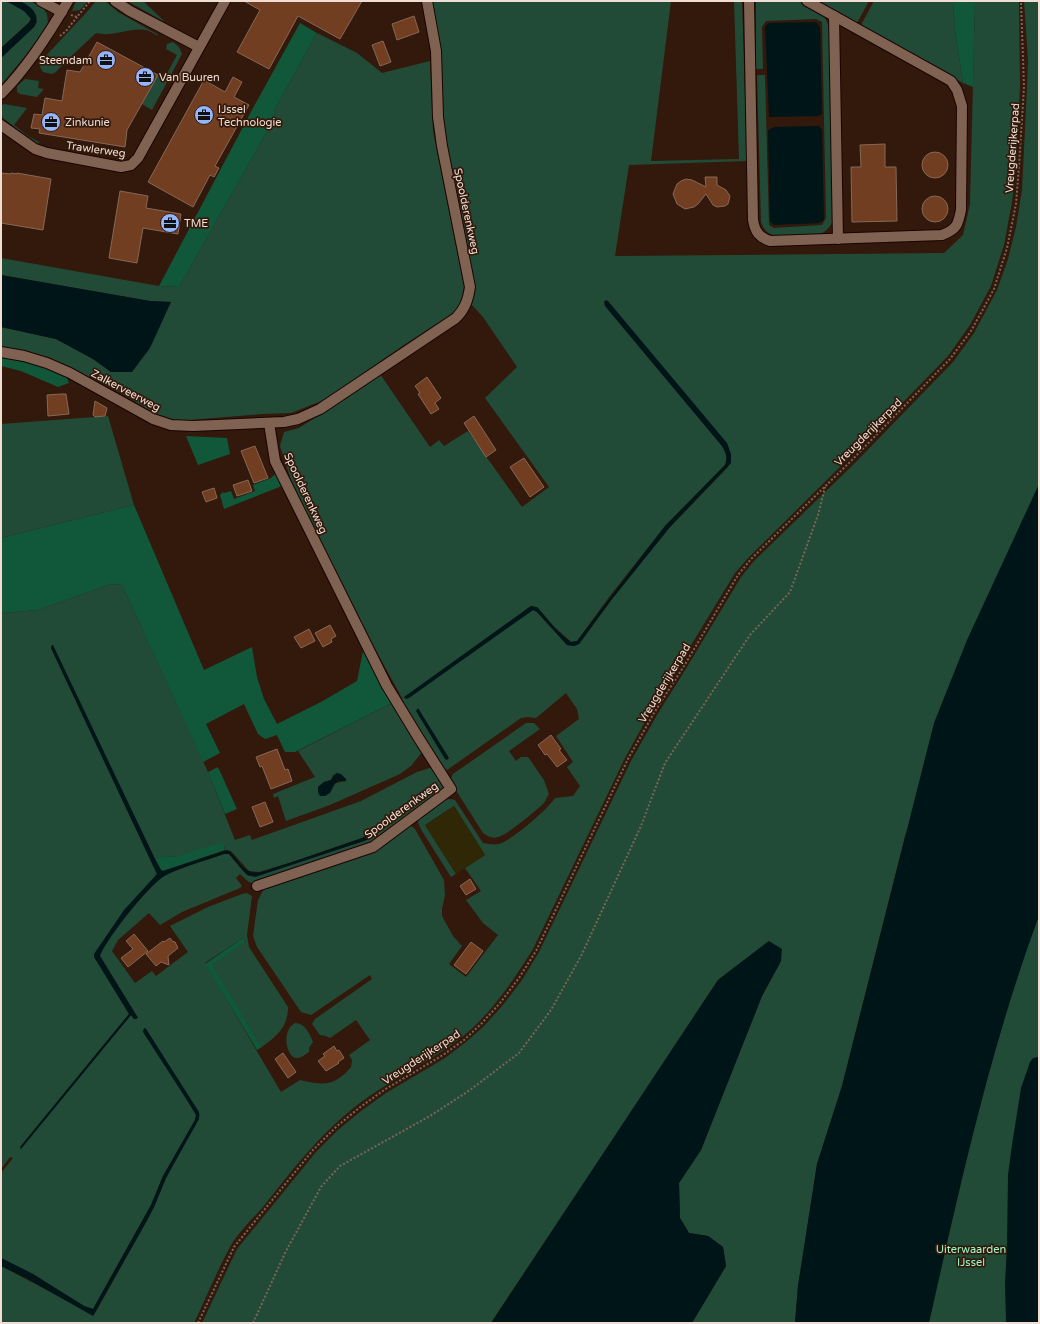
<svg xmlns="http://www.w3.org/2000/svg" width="1040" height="1324" viewBox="0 0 1040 1324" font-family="'Varela Round',sans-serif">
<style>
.green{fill:#224b37;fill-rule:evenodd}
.forest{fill:#11583b}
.sand{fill:#2f2706}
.water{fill:#001517}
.building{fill:#723e21;stroke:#866858}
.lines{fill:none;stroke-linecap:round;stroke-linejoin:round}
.minor-casing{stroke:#190400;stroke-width:12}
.path{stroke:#7b6558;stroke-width:2;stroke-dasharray:2 2;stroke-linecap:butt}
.minor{stroke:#806252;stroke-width:10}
.labels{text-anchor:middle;stroke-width:3.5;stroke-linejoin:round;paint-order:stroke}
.poi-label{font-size:11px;fill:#f0ded5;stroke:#32190b;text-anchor:start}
.street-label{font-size:11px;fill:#f0ded5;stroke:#32190b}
.park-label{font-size:11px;fill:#9af9c8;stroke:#32190b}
</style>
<rect width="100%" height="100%" fill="#32190b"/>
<g class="green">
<path d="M 1,1 C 10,1 26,10 31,18 L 29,22 L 1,48 Z"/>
<polygon points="18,1 30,1 43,8 47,14 48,22 45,29 25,56 1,85 1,58 34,27 37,22 30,8"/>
<polygon points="76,1 88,1 80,10 72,11"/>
<path d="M 96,1 L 105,1 L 118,12 L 157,34 L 158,36 C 155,34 152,32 149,31 C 134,25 112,38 96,33 L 64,63 L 56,72 L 52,74 L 43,72 L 40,67 L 42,60 L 86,13 Z"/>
<polygon points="127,1 143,1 164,21 163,21"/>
<path d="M 430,1 L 671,1 L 651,161 L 739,159 L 734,1 L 742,1 L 747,161 L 629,165 L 615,256 L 944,253 L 963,235 L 970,204 L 975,1 L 1019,1 L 1020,86 L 1016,167 L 1012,202 L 1004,245 L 991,286 L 970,325 L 948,356 L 848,459 L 749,557 L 735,573 L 651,711 L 625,758 L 533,949 C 513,981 491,1014 461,1038 C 428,1063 390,1080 357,1105 C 320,1134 292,1170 263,1207 C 253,1218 237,1234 230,1247 C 217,1271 206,1298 194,1323 L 79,1323 L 75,1322 L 74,1323 L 1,1323 L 1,1266 L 94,1315 L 145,1224 L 154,1207 L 166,1178 L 200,1115 L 146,1029 L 144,1028 L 192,1108 L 196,1115 L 195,1120 L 163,1176 L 151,1205 L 98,1300 L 93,1309 L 84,1306 L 33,1274 L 1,1258 L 1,1173 L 13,1158 L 10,1157 L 1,1169 L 1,610 L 3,613 L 38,610 L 111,584 L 122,585 L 208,772 L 235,840 L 250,835 L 252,840 L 361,801 L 417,772 L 433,767 L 443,783 L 443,789 L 375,841 L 256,883 C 248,884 246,879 240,874 L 236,878 L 242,886 L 240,888 L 182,912 L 160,925 L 149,913 L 118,940 L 112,951 L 135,983 L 152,971 L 156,976 L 188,952 L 170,926 L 208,907 L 242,894 L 247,893 L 252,896 L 247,935 L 249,947 L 288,1007 C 288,1027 277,1036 262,1047 L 211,965 L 245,943 L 244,937 L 205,963 L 281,1092 L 300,1080 C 324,1086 335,1086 351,1067 L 352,1060 L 349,1055 L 370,1040 L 356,1020 L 330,1038 L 326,1036 L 320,1035 L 312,1024 L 315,1019 L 372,979 L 370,975 L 311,1015 L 301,1012 L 257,947 L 253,936 L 258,900 L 265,887 L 372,851 L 410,825 L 415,829 L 444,880 L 445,895 L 442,909 L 442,916 L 453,936 L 462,946 L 449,964 L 466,977 L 498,935 L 483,923 L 466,900 L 481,891 L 465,868 L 485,855 L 454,806 L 425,825 L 456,874 L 451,877 L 422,831 L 418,823 L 419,818 C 429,810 442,795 455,800 L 483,843 C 489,844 494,845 499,844 C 511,841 548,809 555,798 L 573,796 L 580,786 L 567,767 L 573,762 L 556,736 L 579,719 L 577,709 L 566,693 L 536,718 L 528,717 L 521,718 L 447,770 L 440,767 L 406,708 L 402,698 L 348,600 L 291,480 L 280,446 L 284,432 L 299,428 L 365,386 L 380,374 L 430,447 L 439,440 L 444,446 L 468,431 L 522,507 L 549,487 L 485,398 L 517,367 L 483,317 L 471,304 L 474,289 L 444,132 ZM 605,306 L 731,454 L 728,467 L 670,527 L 612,599 L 579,644 L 574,646 L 567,645 L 537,612 L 533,610 L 404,698 L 531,606 L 569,640 L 571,642 L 577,641 L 609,597 L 665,526 L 725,465 C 728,457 726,453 722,446 ZM 52,645 L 155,859 L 164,856 L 175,857 L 225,847 L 225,850 L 231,851 L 249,871 L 259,872 L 286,864 L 362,838 L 369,834 L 432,789 L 438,789 L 371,838 L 364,841 L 249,876 L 243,871 L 229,854 L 224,854 C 205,861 184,866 166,875 C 150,883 106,939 100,956 L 138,1018 L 134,1019 L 131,1015 L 20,1147 L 129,1014 L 94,954 L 157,874 L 51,648 Z"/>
<path d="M 756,1 L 802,1 L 823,14 L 829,26 L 834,219 C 831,225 828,230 822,233 C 816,237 776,238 770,234 C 765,231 763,227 761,222 L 757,75 L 765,75 L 769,225 L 774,228 L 822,225 L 826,218 L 822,22 L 816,19 L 766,21 L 762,27 L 763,69 L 756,69 Z"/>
<polygon points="818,1 869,1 857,23"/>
<polygon points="874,1 953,1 955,30 963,83 861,25"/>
<polygon points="1024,1 1039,1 1039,1323 865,1323 906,832 842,1086 817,1164 798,1286 795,1323 692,1323 726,1266 723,1247 708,1236 689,1233 680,1218 679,1183 701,1150 762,996 781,961 769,941 718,980 491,1323 202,1323 237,1249 316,1152 338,1130 361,1111 386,1093 445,1058 466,1042 484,1026 503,1005 522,980 539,952 631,761 657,715 687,667 741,577 754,561 854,464 953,362 974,333 997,290 1008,259 1016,227 1022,190 1027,87 1028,60"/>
<polygon points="317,33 357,53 382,73 430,61 433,131 464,286 461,305 453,313 407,343 324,400 291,413 262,414 178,421 155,414 121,393 48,357 1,347 1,327 56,339 93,359 111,372 170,302 150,301 1,275 1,258 159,286 179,287 273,121 275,109"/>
<polygon points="173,42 179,47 182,54 152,110 142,104 158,75 164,79 177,55 166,49 167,44"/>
<polygon points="25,79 39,81 38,88 44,89 37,97 20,94 17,92 17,86"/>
<polygon points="4,104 27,108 14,125 28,136 39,142 38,144 26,136 3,118 1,115 1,106"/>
<polygon points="108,416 134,505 1,538 1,424"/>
<path d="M 392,703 L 422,752 L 411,766 L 400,774 L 330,805 L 286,821 L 278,796 L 274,798 L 273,794 L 315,777 L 298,751 ZM 333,775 L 346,779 L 346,781 C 339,783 335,781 332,789 L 318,787 L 324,782 L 331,780 Z"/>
<path d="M 526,723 L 534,723 L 540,729 L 509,751 L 516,761 L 521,757 L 528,757 L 544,780 L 549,794 C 547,797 546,800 544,803 C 537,810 507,835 498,837 C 492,839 488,836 483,833 L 452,784 C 450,780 451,778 453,774 Z"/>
<path d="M 295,1023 C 305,1023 310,1034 313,1042 L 309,1048 L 309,1052 C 306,1054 301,1058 298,1058 C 287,1060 280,1031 295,1023 Z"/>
</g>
<g class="forest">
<polygon points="953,1 975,1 973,87 963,83 955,30"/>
<polygon points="300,23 317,33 275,109 273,121 179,287 159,286 253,108"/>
<polygon points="1,356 35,364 66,376 69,383 58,387 21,371 1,366"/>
<polygon points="186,436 227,438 230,454 198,465"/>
<polygon points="276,473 282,486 224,509 220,495 223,492 224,493 231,491 234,499 255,491 253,485 271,478"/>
<polygon points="134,505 204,670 252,647 257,677 264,699 277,724 321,702 357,681 363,651 392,703 295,752 285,752 277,735 265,739 258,734 244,704 206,724 220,753 203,762 122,585 111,584 38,610 3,613 1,610 1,538"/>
<polygon points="218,767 237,809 225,814 208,772"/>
<polygon points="223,842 225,850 163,871 161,870 155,859 164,856 175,857"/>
<polygon points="244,937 245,943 212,965 262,1047 257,1050 205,964"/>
</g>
<polygon class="sand" points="454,806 485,855 456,874 425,825"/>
<g class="water">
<path d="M 6,1 C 10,1 15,0 19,1 C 30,5 42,15 34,27 L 1,58 L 1,48 L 29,23 L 31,19 L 24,11 Z"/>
<polygon points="816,22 820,27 822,114 818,116 770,117 769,116 765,26 769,23"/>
<polygon points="819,126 822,130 824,220 819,223 774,225 770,221 768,131 770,129 774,127"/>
<polygon points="1,275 150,301 171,302 150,348 132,372 111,372 93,359 56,339 1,327"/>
<path d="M 606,300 L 608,301 L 727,443 L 731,454 L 731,463 L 670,527 L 612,599 L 579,644 L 574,646 L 567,645 L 537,612 L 533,610 L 409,698 L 406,699 L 404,697 L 531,606 L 537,607 C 548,619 558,633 571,642 L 577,641 L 665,526 L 725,465 C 728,457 726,453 722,446 L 605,306 L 604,302 Z"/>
<path d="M 1039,484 L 1039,916 C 990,1048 960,1186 929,1323 L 795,1323 L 798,1286 L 817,1164 L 842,1086 L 934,723 L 967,640 Z"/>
<path d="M 52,645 L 53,645 L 155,859 L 161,870 L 163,871 L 227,850 C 237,855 241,870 252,872 C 259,874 267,870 273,868 C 303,859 332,848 362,838 L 369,834 L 432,789 L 437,785 L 438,787 L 371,838 L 364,841 L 255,877 L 247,875 L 229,854 L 224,854 C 205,861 184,866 166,875 C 150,883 106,939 100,956 L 138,1018 L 134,1019 L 131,1015 L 21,1149 L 20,1147 L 129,1014 L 94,957 L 94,954 L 124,910 L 157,874 L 51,648 Z"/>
<polygon points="418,708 449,758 447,760 445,759 416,711"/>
<polygon points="336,773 341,774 346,779 346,781 339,781 335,783 330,793 325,796 320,796 318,792 318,787 324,782 331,780"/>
<polygon points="769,941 782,949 781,961 762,996 701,1150 679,1183 680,1218 689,1233 708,1236 723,1247 726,1266 692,1323 491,1323 718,980"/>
<polygon points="144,1028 146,1029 199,1112 199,1119 166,1178 154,1207 145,1224 93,1316 26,1278 1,1266 1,1258 33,1274 84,1306 93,1309 98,1300 151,1205 163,1176 195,1120 196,1115 192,1108 143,1032"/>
<polygon points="1038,1057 1039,1058 1039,1323 1006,1323 1005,1283 1007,1246 1008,1175 1012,1145 1021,1088 1030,1062 1033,1058"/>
</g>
<g class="building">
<polygon points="244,1 362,1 340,39 298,16 269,69 237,52 260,10"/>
<polygon points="414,16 419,32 397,40 392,24"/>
<polygon points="383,41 391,62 380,66 372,45"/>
<polygon points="97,42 158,75 127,130 125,147 39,133 40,129 31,128 34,114 42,115 45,98 62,101 67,70 80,72"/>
<polygon points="233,77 242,82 234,97 249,105 215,166 219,168 214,177 210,175 193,207 148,182 204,80 225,92"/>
<polygon points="885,144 885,167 896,167 897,221 852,222 851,167 861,167 860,145"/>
<circle cx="935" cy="165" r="13"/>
<polygon points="1,173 11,174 11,173 17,174 17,173 51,179 43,230 1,223"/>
<polygon points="705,177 717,177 717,185 726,190 730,196 728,204 725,206 717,207 713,205 706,194 698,204 694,207 685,209 677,204 673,194 677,184 681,181 686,179 692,180 706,187"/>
<polygon points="120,191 148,196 146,208 181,214 178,234 143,228 137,263 109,258"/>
<circle cx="935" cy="209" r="13"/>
<polygon points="427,377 441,398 435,403 439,409 431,414 418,394 420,393 415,386"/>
<polygon points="61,394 66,394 69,414 48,416 47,395"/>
<polygon points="95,401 107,408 105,416 95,417 93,415"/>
<polygon points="474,416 496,450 486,457 464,423"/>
<polygon points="255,446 268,478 254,483 241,451"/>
<polygon points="524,458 544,487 530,497 510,467"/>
<polygon points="248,480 252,491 237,496 233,485"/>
<polygon points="214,488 217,498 206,502 202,492"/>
<polygon points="330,625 336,636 331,639 332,642 323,647 315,633"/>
<polygon points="309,629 315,641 301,648 294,637"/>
<polygon points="551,735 561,749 559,750 567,760 557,767 547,754 545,755 538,745"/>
<polygon points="277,749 285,770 288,769 292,781 271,789 262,766 260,767 256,757"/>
<polygon points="265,802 273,822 260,827 252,807"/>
<polygon points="470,879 476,889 466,895 460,886"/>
<polygon points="134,934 148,951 128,967 121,958 133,949 126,941"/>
<polygon points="170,938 172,941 175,942 178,948 168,956 169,965 161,962 156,966 146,954 163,941 164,942"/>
<polygon points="471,942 483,951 466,974 454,965"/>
<polygon points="334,1046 337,1051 339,1050 344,1058 338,1062 339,1063 326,1071 318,1061 325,1056 323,1054"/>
<polygon points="283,1053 296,1072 288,1078 275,1059"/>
</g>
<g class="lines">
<defs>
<g id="minor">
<polyline points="41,1 62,12"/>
<polyline points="115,1 130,11 199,47"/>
<path d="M 749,1 L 753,220 C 755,232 759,237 770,241 L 942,235 C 957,229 958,225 961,210 L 962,106 L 957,90 L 951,81 L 807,1"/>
<polyline points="834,16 838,239"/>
<path d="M 1,94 C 28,67 49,34 68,1"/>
<polyline points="1,125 35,149 47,153 121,167 131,165 138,158 225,1"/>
<path d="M 1,352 L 24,356 L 47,363 L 70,373 L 153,419 L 171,425 L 193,426 L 284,422 L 298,419 L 320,409 L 456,318 C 465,309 468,300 470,287 L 442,146 L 438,117 L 436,51 L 427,1"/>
<polyline points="257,886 373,847 451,789 418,737 387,686 275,461 269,423"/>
</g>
</defs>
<use href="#minor" class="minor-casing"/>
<g class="path">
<polyline points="71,15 77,17 90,1"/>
<polyline points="60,36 66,31 77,17"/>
<polyline points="198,1323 234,1247 313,1150 336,1127 359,1108 384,1090 443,1055 464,1040 482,1023 500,1003 519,978 536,951 628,759 654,713 684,666 738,575 751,559 850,462 950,359 971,331 994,289 1007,248 1016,204 1019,166 1024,87 1021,1"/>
<polyline points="253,1323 286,1251 321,1187 340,1166 430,1116 470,1090 519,1053 551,1010 582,954 641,826 665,763 750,635 790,592 818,515 825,487"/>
</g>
<use href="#minor" class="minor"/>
</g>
<defs>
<symbol id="office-disc" viewBox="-11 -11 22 22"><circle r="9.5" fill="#95b6fd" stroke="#32190b"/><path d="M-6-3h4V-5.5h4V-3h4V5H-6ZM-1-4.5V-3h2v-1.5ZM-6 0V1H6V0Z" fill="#111"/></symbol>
</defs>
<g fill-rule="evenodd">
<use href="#office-disc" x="95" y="49" width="22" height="22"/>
<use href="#office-disc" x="134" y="66" width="22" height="22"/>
<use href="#office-disc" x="193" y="104" width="22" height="22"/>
<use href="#office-disc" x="40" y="111" width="22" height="22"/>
<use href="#office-disc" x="159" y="212" width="22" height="22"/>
</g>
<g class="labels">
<g class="poi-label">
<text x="92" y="64" text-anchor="end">Steendam</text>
<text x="159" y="81">Van Buuren</text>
<text x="218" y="113">IJssel<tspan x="218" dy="13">Technologie</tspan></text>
<text x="65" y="126">Zinkunie</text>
<text x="184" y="227">TME</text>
</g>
<g class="street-label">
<text transform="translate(1012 148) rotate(-86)" y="4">Vreugderijkerpad</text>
<text transform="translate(96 149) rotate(8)" y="4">Trawlerweg</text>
<text transform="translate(467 211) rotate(78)" y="4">Spoolderenkweg</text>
<text transform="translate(126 390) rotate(28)" y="4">Zalkerveerweg</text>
<text transform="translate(868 432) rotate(-45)" y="4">Vreugderijkerpad</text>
<text transform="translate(306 493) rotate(65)" y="4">Spoolderenkweg</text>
<text transform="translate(664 683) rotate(-59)" y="4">Vreugderijkerpad</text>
<text transform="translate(401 810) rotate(-36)" y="4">Spoolderenkweg</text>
<text transform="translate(421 1057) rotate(-33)" y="4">Vreugderijkerpad</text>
</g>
<g class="park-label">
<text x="971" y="1253">Uiterwaarden<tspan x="971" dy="13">IJssel</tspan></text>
</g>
</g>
<rect width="1040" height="1324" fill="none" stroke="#f0ded5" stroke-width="4"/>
</svg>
